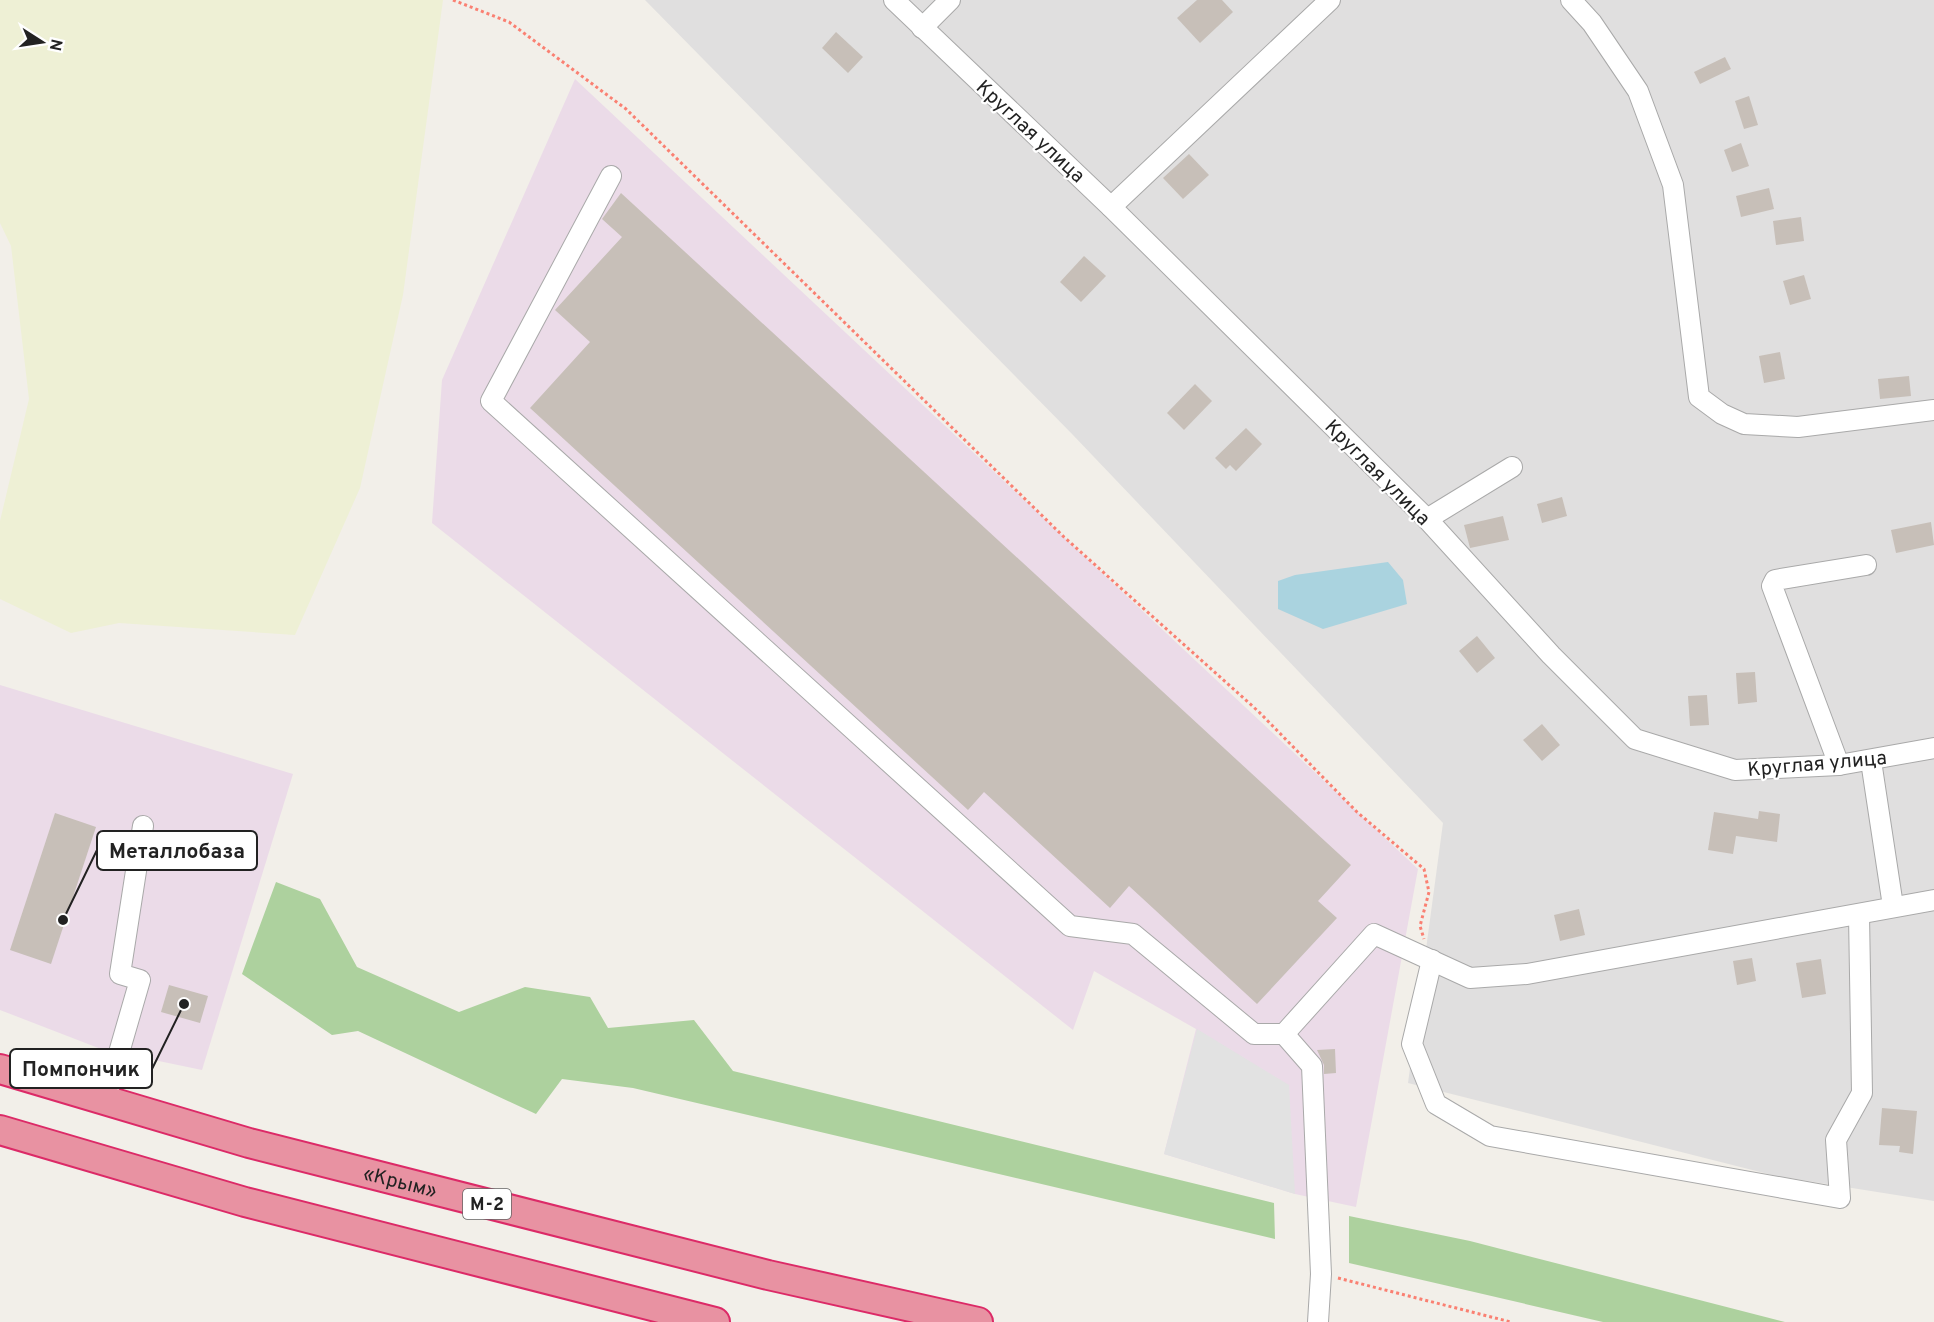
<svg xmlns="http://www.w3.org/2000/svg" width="1934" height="1322" viewBox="0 0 1934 1322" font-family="Overpass,sans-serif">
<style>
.residential{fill:#e0dfdf}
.industrial{fill:#ebdbe8}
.farmland{fill:#eef0d5}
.forest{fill:#add19e}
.parking{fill:#e2e2e2}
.water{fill:#aad3df}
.building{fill:#c7bfb8}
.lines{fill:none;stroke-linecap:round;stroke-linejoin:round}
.minor-casing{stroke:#a9a9a9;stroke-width:22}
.highway-casing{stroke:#dc2a67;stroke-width:32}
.path{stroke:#fa8072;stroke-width:3;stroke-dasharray:3 3;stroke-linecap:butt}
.minor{stroke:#fff;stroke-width:20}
.highway{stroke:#e892a2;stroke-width:28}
.labels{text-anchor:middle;stroke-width:4.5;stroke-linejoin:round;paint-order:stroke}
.shield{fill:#fff;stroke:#646464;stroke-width:1.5}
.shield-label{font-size:18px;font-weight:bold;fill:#222}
.street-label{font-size:20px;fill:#222;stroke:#fff}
.leader{fill:none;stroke:#222;stroke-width:2}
.callout-dot{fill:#222;stroke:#fff;stroke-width:2}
.callout{fill:#fff;stroke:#222;stroke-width:2}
.callout-label{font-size:21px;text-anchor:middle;font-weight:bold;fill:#222}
</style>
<rect width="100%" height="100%" fill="#f2efe9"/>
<polygon class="residential" points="645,0 1934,0 1934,1201 1776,1176 1408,1083 1443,823 1073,435"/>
<g class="industrial">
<polygon points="575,79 1418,869 1356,1207 1295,1194 1164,1154 1196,1029 1094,971 1073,1030 432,523 442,380"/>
<polygon points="0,685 293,774 202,1070 101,1049 0,1010"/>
</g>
<polygon class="farmland" points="0,0 443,0 403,295 360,488 295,635 119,623 71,633 0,599 0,521 29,399 11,246 0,223"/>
<g class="forest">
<polygon points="276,882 320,899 357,967 459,1012 525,987 590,997 608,1028 694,1020 733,1071 1274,1203 1275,1239 633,1088 562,1079 536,1114 358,1031 332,1035 242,974"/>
<polygon points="1349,1216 1470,1241 1785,1322 1603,1322 1349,1263"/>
</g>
<polygon class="parking" points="1197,1029 1289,1085 1295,1194 1164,1154"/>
<polygon class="water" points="1388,562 1403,580 1407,604 1323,629 1278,609 1278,581 1295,575"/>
<g class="building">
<polygon points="1197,0 1222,0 1233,12 1200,43 1177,18"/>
<polygon points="836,32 863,57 848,73 822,48"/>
<polygon points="1725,57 1731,69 1700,84 1694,72"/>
<polygon points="1749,96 1758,125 1744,129 1735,101"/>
<polygon points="1741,143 1749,166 1732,172 1724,150"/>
<polygon points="1189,154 1209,175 1183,199 1163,178"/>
<polygon points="1769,188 1774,209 1741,217 1736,196"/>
<polygon points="621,193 1351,865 1318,901 1337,918 1257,1004 1129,886 1110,908 984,792 968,810 530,408 590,342 555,310 622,237 602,219"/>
<polygon points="1801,217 1804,241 1776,245 1773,221"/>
<polygon points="1084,256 1106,276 1081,302 1060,282"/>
<polygon points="1804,275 1811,299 1790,305 1783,281"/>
<polygon points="1780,352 1785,379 1764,383 1759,356"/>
<polygon points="1909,376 1911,396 1880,399 1878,379"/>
<polygon points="1195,384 1212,401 1184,430 1167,413"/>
<polygon points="1246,428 1262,444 1236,471 1230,465 1226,469 1215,458"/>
<polygon points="1562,497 1567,516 1542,523 1537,504"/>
<polygon points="1503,516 1509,540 1470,548 1464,525"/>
<polygon points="1931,522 1934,545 1896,553 1891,530"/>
<polygon points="1477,636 1495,658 1477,673 1459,651"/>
<polygon points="1755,672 1757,702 1738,704 1736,673"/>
<polygon points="1707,695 1709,725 1690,726 1688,696"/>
<polygon points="1542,724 1560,745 1542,761 1523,740"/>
<polygon points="1759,811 1780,814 1777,842 1736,836 1733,854 1708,850 1714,812 1758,819"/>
<polygon points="55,813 96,827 51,964 10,950"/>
<polygon points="1579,909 1585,935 1560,941 1554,915"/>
<polygon points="1752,958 1756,981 1737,985 1733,961"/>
<polygon points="1821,959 1826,994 1802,998 1796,963"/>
<polygon points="169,985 208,996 200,1023 161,1012"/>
<polygon points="1335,1049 1336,1073 1324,1074 1324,1065 1317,1050"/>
<polygon points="1882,1108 1917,1111 1913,1154 1899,1152 1900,1146 1879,1145"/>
</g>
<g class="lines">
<defs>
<g id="minor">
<polyline points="894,0 1111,207 1427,519 1551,655 1635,739 1735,770 1839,765 1934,748"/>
<polyline points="1571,0 1592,23 1638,91 1673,185 1699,397 1722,414 1744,424 1798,427 1934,410"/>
<polyline points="922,28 950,0"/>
<polyline points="611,176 491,401 1070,926 1133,934 1254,1034 1284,1034 1374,934 1470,978 1527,974 1934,900"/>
<polyline points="1111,207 1330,0"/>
<polyline points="1427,519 1512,467"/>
<polyline points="1871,761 1893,906"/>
<polyline points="1839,765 1772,586 1775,580 1866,565"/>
<polyline points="1432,960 1412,1044 1436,1104 1490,1136 1840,1198 1836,1140 1862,1093 1859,915"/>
<polyline points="1284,1034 1312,1066 1321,1274 1318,1322"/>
<polyline points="105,1101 140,980 120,974 143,826"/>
</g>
<g id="highway">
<path id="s1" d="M 0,1069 L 249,1143 L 768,1275 L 978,1322"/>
<polyline points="0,1130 245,1202 715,1322"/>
</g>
</defs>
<use href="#minor" class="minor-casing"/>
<use href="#highway" class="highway-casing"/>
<g class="path">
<polyline points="453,0 509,22 626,109 1064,537 1259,712 1357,812 1424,869 1429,892 1420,926 1424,939"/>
<polyline points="1338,1278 1511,1322"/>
</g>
<use href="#minor" class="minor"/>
<use href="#highway" class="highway"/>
</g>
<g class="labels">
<rect class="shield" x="463" y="1189" width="48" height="30" rx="4.5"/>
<g class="shield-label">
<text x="487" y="1210">М-2</text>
</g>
<g class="street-label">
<text transform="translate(1031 131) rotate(43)" y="7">Круглая улица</text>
<text transform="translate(1378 472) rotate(45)" y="7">Круглая улица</text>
<text transform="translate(1817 763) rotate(-5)" y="7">Круглая улица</text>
<text dy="7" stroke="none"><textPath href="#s1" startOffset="416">«Крым»</textPath></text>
</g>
</g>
<path class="leader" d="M63 920L97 850M184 1004L152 1069"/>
<g class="callout-dot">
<circle cx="63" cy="920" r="6"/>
<circle cx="184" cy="1004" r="6"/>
</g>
<g class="callout">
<rect x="97" y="831" width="160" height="39" rx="6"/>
<rect x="10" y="1049" width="142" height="39" rx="6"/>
</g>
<g class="callout-label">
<text x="177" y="858">Металлобаза</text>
<text x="81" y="1076">Помпончик</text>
</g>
<g transform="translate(42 42) rotate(102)" stroke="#ffffff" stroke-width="4.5" paint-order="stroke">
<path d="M0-4.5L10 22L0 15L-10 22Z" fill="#222222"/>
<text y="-9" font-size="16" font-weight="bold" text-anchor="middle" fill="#222222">N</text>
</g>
</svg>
